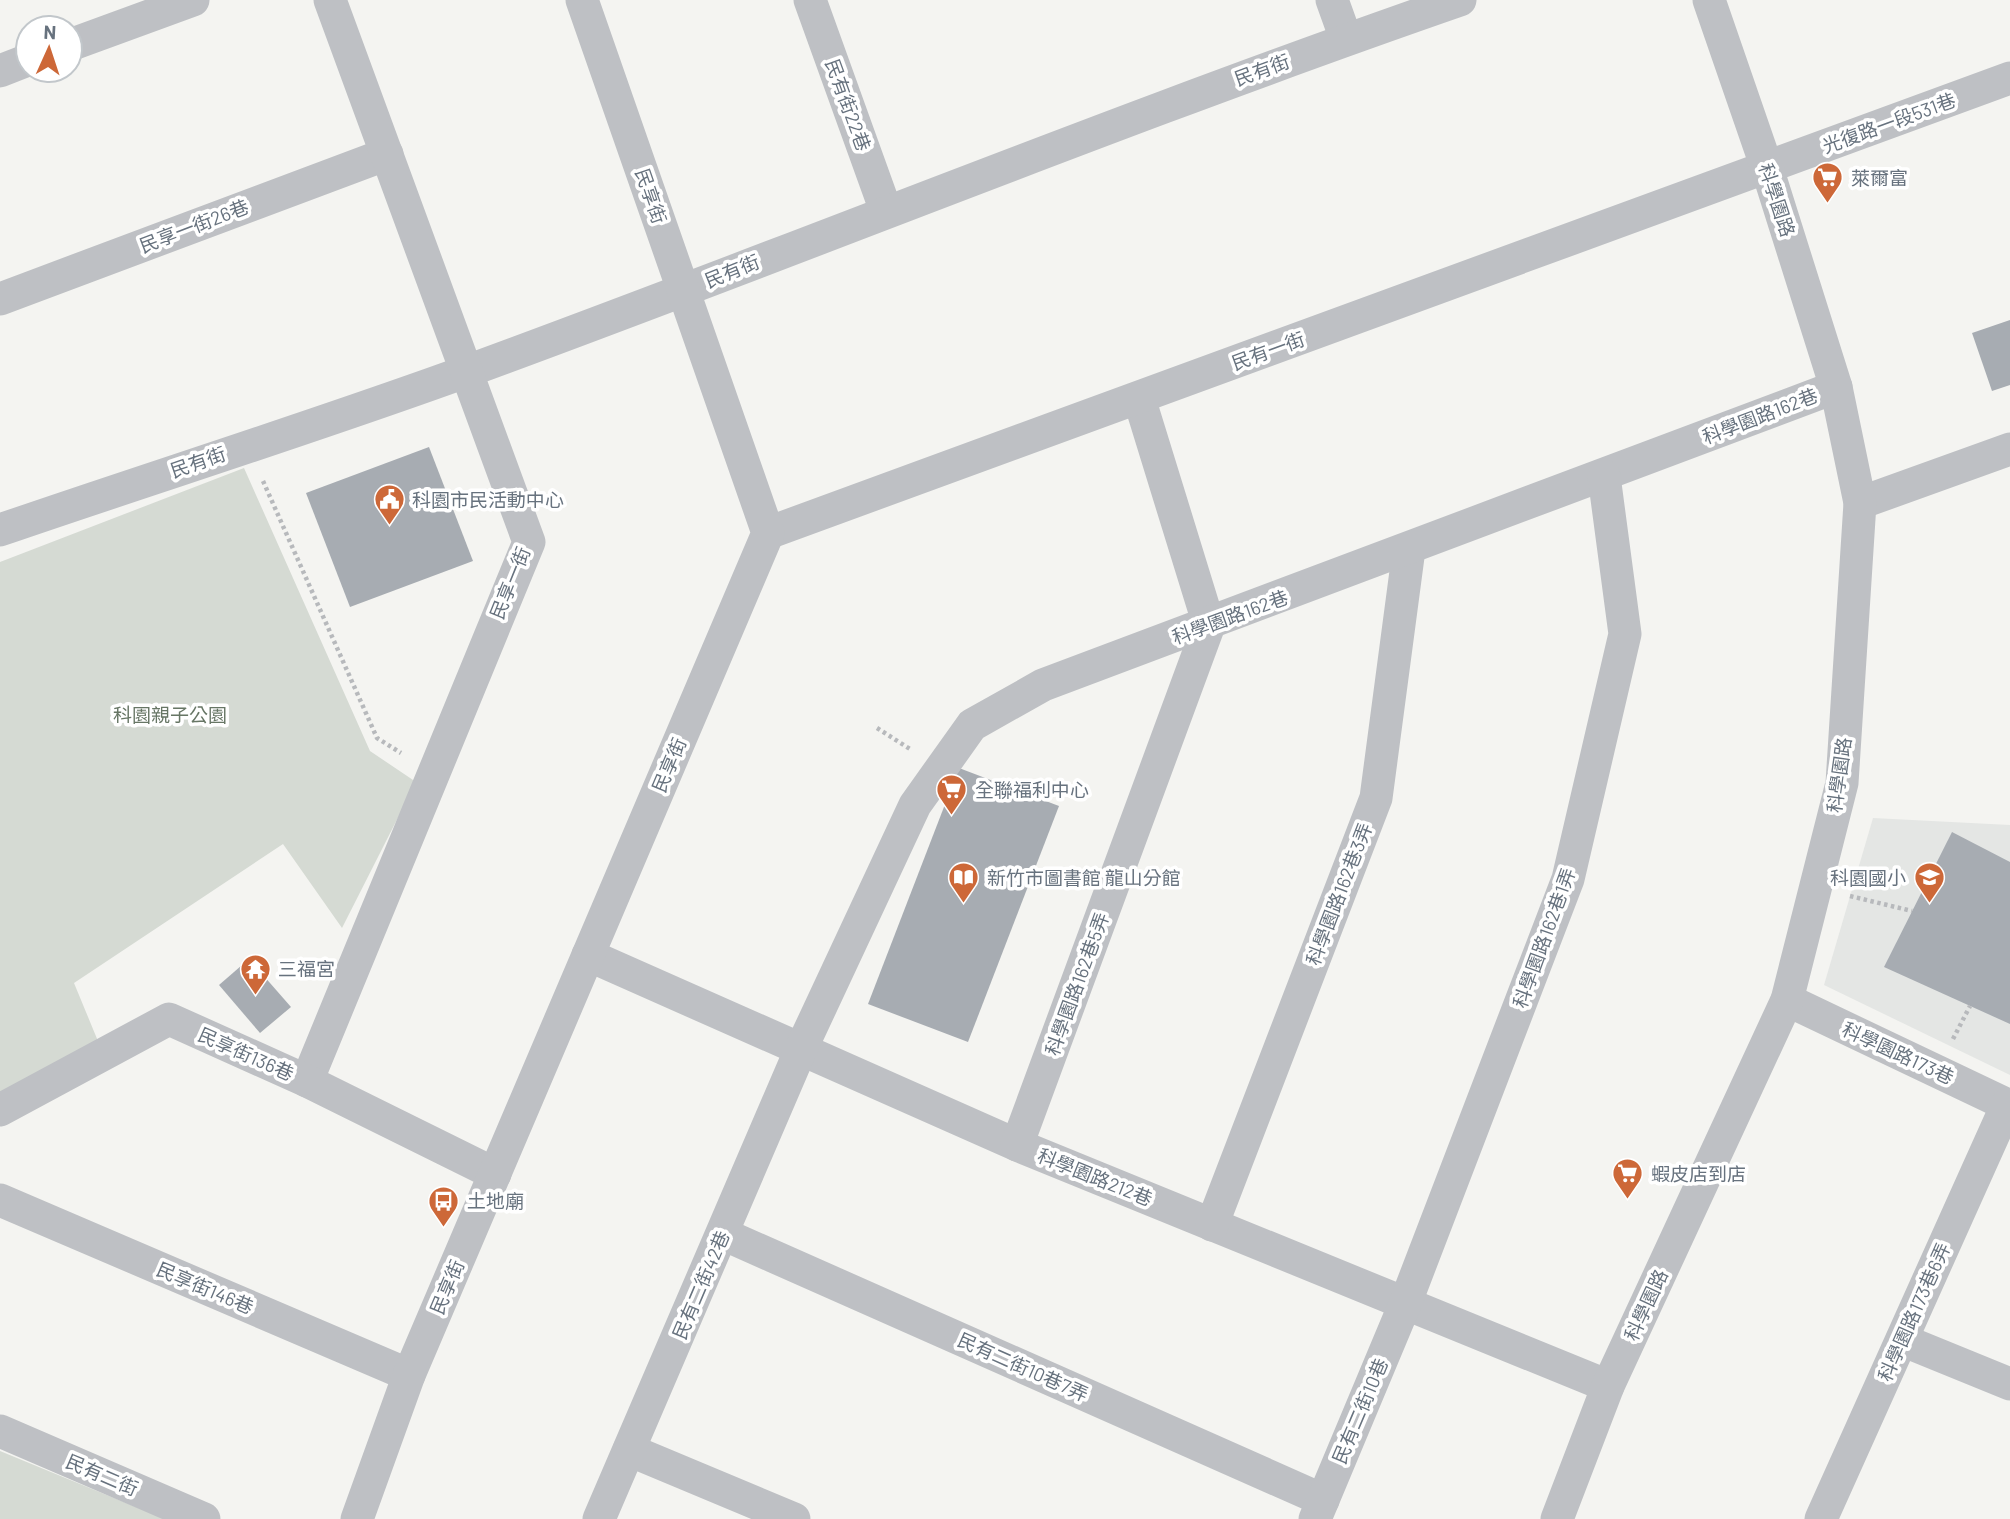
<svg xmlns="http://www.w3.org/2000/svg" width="2010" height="1519" viewBox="0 0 2010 1519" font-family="Barlow,'Noto Sans TC',sans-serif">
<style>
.built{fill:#e4e6e4}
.green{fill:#d5dad3}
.building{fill:#a7acb2}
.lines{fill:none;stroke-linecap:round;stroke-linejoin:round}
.path{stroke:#b7b9bc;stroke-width:4.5;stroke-dasharray:3.5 3.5;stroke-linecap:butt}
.minor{stroke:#bec0c4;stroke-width:33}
.labels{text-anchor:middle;stroke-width:7;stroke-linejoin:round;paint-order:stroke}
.street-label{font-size:19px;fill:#67727e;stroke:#fff}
.poi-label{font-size:19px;fill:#67727e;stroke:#fff;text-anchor:start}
.park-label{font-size:19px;fill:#677665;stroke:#fff}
</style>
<rect width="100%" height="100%" fill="#f4f4f1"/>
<polygon class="built" points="1873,818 2010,825 2010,1075 1824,985"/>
<g class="green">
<polygon points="244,468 370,751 416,782 342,928 283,844 74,983 100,1046 0,1098 0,562"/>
<polygon points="0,1451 165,1519 0,1519"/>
</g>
<g class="building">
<polygon points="2010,320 2010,385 1992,391 1972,333"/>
<polygon points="429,447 473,561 350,607 306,493"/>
<polygon points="959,768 1059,806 968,1042 868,1004"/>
<polygon points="1952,832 2010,862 2010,1024 1884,967"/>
<polygon points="249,959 291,1007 260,1033 219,985"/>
</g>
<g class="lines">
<g class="path">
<polyline points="263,481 377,738 401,753"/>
<polyline points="877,728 910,749"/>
<polyline points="1850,896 1912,911"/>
<polyline points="1953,1039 1970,1006"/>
</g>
<g class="minor">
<polyline points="810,0 886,211"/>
<polyline points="1332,0 1346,39"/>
<polyline points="70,45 193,0"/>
<polyline points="0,71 28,60"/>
<polyline points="0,299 387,154"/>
<polyline points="1139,398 1209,625"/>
<polyline points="1860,503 2010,449"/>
<path d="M 0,530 C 157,476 317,426 473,369 C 803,248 1128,115 1460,0"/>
<polyline points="768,533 2010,78"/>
<polyline points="588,955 1017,1145 1608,1386"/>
<polyline points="1787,1000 2010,1106"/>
<polyline points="307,1081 529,542 330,0"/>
<polyline points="0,1110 169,1019 307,1081 495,1174"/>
<polyline points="1017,1145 1209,625"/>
<polyline points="0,1200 409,1375"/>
<polyline points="1212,1225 1376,798 1409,549"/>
<polyline points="723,1234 1323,1500"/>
<polyline points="1902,1340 2010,1384"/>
<polyline points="0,1431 204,1519"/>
<polyline points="629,1450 794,1519"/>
<polyline points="357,1519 409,1375 768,533 582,0"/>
<polyline points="599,1519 801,1049 915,805 972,725 1043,685 1836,387"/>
<polyline points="1315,1519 1405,1304 1568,879 1625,634 1604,476"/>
<polyline points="1557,1519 1608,1386 1787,1000 1842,783 1860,503 1836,387 1767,168 1709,0"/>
<polyline points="1821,1519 2007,1105"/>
</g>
</g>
<defs>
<symbol id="supermarket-pin" viewBox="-11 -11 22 30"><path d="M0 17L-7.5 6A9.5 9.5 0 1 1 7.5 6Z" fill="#cd6838" stroke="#fff"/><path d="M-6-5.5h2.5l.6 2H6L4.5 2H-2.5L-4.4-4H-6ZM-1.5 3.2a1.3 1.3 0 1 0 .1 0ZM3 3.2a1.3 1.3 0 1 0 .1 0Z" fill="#fff"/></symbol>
<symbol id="civic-pin" viewBox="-11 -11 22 30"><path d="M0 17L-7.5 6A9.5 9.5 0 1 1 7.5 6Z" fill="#cd6838" stroke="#fff"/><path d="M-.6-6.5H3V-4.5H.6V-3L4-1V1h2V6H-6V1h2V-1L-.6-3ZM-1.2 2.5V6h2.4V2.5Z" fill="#fff"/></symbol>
<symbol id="library-pin" viewBox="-11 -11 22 30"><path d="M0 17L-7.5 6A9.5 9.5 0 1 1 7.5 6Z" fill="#cd6838" stroke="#fff"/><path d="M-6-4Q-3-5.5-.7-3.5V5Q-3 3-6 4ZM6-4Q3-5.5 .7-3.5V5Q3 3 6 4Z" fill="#fff"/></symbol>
<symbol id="school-pin" viewBox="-11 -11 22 30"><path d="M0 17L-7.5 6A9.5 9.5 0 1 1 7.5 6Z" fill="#cd6838" stroke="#fff"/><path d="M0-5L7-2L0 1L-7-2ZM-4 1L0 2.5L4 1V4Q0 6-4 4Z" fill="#fff"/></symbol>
<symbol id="temple-pin" viewBox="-11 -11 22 30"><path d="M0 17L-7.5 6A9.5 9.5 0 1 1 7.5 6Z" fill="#cd6838" stroke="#fff"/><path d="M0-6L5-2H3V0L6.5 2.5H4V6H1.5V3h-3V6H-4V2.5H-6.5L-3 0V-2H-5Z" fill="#fff"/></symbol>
<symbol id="bus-pin" viewBox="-11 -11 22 30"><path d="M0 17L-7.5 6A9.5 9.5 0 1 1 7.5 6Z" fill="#cd6838" stroke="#fff"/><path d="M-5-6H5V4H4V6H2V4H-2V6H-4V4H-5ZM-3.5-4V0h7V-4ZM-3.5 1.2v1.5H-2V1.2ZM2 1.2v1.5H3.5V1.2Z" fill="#fff"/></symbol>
</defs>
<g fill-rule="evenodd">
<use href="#supermarket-pin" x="1810" y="160" width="35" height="47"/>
<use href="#civic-pin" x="372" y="482" width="35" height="47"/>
<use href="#supermarket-pin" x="934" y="772" width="35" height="47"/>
<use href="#library-pin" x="946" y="860" width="35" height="47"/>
<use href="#school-pin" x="1912" y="860" width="35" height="47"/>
<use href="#temple-pin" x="238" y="952" width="35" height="47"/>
<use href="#supermarket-pin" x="1610" y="1156" width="35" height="47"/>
<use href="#bus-pin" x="426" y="1184" width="35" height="47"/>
</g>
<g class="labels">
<g class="street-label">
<text transform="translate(1262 70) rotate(-20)" y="7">民有街</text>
<text transform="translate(848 105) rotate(70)" y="7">民有街22巷</text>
<text transform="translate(1889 123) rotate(-20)" y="7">光復路一段531巷</text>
<text transform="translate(651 196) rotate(71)" y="7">民享街</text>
<text transform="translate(1777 200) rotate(72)" y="7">科學園路</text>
<text transform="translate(194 226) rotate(-21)" y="7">民享一街26巷</text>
<text transform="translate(732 271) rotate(-22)" y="7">民有街</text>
<text transform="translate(1268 351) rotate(-20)" y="7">民有一街</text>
<text transform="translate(1760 416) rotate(-21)" y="7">科學園路162巷</text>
<text transform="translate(198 462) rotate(-19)" y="7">民有街</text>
<text transform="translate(510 583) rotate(-68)" y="7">民享一街</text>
<text transform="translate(1230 617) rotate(-20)" y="7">科學園路162巷</text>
<text transform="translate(669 765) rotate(-67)" y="7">民享街</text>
<text transform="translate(1839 775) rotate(-82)" y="7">科學園路</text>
<text transform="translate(1339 894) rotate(-69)" y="7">科學園路162巷3弄</text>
<text transform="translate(1544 938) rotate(-70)" y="7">科學園路162巷1弄</text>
<text transform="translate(1077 984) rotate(-70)" y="7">科學園路162巷5弄</text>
<text transform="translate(1898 1053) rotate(25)" y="7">科學園路173巷</text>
<text transform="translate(246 1054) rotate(24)" y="7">民享街136巷</text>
<text transform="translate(1095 1177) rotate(22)" y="7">科學園路212巷</text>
<text transform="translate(701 1285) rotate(-67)" y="7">民有二街42巷</text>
<text transform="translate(447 1287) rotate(-67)" y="7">民享街</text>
<text transform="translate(205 1288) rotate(23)" y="7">民享街146巷</text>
<text transform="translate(1646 1305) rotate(-65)" y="7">科學園路</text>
<text transform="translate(1914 1312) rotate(-66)" y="7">科學園路173巷6弄</text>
<text transform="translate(1023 1367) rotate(24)" y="7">民有二街10巷7弄</text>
<text transform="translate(1360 1411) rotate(-67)" y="7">民有二街10巷</text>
<text transform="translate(102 1475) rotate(23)" y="7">民有二街</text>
</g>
<g class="poi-label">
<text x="1851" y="185">萊爾富</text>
<text x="412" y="507">科園市民活動中心</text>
<text x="975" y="797">全聯福利中心</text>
<text x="987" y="885">新竹市圖書館 龍山分館</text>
<text x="1906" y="885" text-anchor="end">科園國小</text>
<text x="278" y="976">三福宮</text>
<text x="1651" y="1181">蝦皮店到店</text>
<text x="467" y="1208">土地廟</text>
</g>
<g class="park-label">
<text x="170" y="722">科園親子公園</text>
</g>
</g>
<g transform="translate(49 49) rotate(3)"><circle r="33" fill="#ffffff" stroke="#c2c7cb" stroke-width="2"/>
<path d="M0-5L12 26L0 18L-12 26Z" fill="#cd6838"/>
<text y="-10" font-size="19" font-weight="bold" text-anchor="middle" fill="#67727e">N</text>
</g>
</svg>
